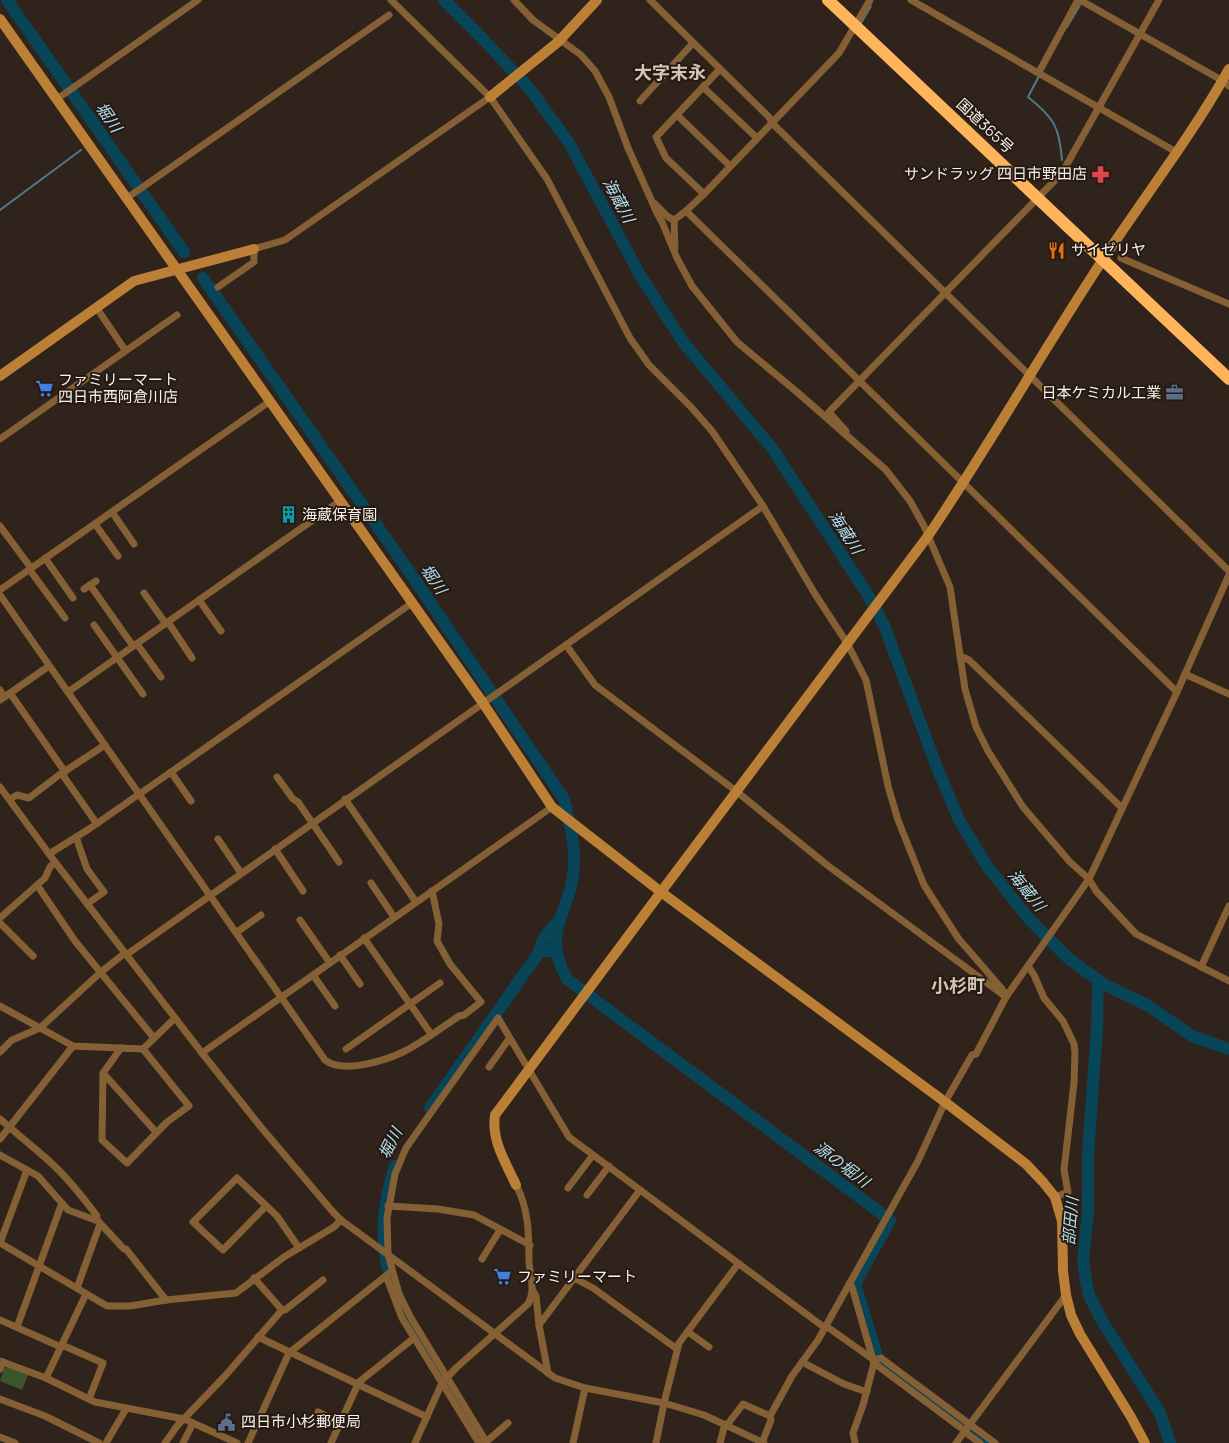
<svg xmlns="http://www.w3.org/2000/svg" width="1229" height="1443" viewBox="0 0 1229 1443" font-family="Manrope,'Noto Sans JP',sans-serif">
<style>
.green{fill:#3b562b}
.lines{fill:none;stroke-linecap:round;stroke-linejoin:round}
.stream{stroke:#517985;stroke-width:2}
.river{stroke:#094559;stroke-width:12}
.street{stroke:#856035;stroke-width:7}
.secondary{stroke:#bb8035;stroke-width:10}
.highway{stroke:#feb45a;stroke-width:12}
.labels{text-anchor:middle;stroke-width:4;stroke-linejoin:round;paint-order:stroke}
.street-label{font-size:15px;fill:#faf2ec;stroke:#251a11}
.poi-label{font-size:15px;fill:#faf2ec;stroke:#251a11;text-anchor:start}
.water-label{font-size:16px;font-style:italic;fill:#b0dff3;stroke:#251a11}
.quarter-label{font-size:18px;font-weight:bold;fill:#d5c4b9;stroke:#251a11}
</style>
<rect width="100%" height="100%" fill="#2f231b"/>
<polygon class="green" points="7,1367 28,1375 22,1390 0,1381 4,1369"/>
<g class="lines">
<g class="stream">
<polyline points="861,23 871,6"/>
<polyline points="1067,27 1080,5"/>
<path d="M 1039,76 L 1028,97 C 1054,118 1059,126 1062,160"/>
<polyline points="0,210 81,150"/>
</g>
<g class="river">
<polyline points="7,0 184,252"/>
<polyline points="444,0 479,35 530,89 569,143 640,275 683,342 772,448 868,595 884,625 936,765 959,820 987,866 1029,919 1069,959 1105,985 1147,1005 1192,1036 1229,1049"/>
<path d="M 203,278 L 413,577 L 564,799 C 569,821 575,842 574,864 C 573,912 539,928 567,979 L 890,1220 L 855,1284 L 879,1362 L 988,1443"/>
<path d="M 540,951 C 541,940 550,929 558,922"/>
<polyline points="1098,979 1097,1028 1088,1154 1088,1211 1083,1260 1086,1281 1089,1295 1101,1319 1160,1413 1170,1443"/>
<polyline points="430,1108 540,951 555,951"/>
<path d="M 395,1166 C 366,1258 396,1298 441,1375"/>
<polyline points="448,1386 475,1430"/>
</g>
<g class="street">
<polyline points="391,0 490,97 547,179 630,338 649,365 691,407 712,431 763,506 815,594 847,643 866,680 888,786 898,820 924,885 958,938 1002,989 1006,997 1089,879 1177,692 1229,575"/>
<polyline points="514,0 533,20 581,55 595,71 609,97 628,148 657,213 662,222 677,258 692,286 737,342 797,392 886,470 910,501 924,526 950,587 965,689 976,727 988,751 1023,807 1070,862 1089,879 1096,891 1136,934 1229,981"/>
<polyline points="650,0 769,117 772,123 1229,571"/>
<polyline points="911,0 1178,153"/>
<polyline points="1080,0 1223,81 1229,86"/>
<polyline points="1039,72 1078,0"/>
<polyline points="703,87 757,138"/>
<polyline points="57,99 198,0"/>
<polyline points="640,101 693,43"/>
<polyline points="677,115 730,166"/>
<polyline points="704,194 666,158 656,137 720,69"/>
<polyline points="127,198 389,15"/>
<polyline points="655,204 668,217 674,220"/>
<polyline points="686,211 1177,692"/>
<polyline points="675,248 674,220 686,211 704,194 839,53 870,0"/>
<polyline points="1121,258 1229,304"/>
<polyline points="218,287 254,262 254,249 285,240 490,97"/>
<polyline points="96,307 125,350"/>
<polyline points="846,431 829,412 1062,173 1159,0"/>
<polyline points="0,439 177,315"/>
<polyline points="112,512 134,544"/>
<polyline points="95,524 118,556"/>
<polyline points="0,526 31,568"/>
<polyline points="45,558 73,598"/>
<polyline points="29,569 65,618"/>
<polyline points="90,585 133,646"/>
<polyline points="84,589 96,581"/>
<polyline points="0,590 269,402"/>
<polyline points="144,593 166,624"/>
<path d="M 0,595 L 325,1060 C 342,1074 384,1061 403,1052 C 422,1043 441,1028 459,1016 L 464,1015 L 481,1002 L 450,964 L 437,941 L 439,924 L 432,891"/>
<polyline points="199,600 221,631"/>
<polyline points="168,622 192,658"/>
<polyline points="94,625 143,694"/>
<polyline points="137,644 161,677"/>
<polyline points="566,645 595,685 736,791 827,865 1006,997 976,1054 972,1055 945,1102 918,1161 818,1340 792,1376 770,1416 743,1404 727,1425"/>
<polyline points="960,656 969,660 1122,808"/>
<polyline points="1185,674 1229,694"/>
<polyline points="0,690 4,697"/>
<polyline points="68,692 340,501"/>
<polyline points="10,693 65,772"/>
<polyline points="0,700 49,666"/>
<polyline points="171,772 191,801"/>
<polyline points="62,774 97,824"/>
<polyline points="277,777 293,799 298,802 339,862"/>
<polyline points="0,787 55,862 202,1053 260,1126 333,1212 341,1220 555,1378 585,1388 664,1403 704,1415 764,1443"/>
<polyline points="10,799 17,795 29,798 59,775 105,745"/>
<polyline points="345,799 416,902"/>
<polyline points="76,837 87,869 104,892 87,904"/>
<polyline points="218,839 241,873"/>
<polyline points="275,849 303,891"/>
<polyline points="49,854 89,829 171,772 412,603"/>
<polyline points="371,883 394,917"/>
<polyline points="37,885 75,941 154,1038"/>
<polyline points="0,918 45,878 50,867 55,862"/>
<polyline points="300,920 330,963"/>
<polyline points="0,923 33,956"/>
<polyline points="237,932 261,915"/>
<polyline points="364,938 431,1034"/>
<polyline points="126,955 763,506"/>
<polyline points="340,955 360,984"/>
<polyline points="1028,966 1034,975 1044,998 1063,1021 1074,1044 1075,1052 1074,1083 1064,1170 1068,1192 1055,1197"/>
<polyline points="1201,967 1229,906"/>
<polyline points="313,975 335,1006"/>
<polyline points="0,1006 73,1046 143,1049 175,1018"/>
<polyline points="121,1048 103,1073 102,1140 127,1163 167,1122 189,1106 143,1049"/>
<polyline points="346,1049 440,983"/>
<polyline points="0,1052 12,1040 40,1028 101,972 125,953"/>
<polyline points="202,1053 552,807"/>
<polyline points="489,1067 509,1039"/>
<polyline points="103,1073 156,1132"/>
<path d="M 0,1119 C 16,1133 32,1146 48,1160 C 66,1176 82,1196 97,1216 L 96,1218 L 98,1221 L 124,1249 L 126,1249 L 166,1300"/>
<polyline points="0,1139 73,1046"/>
<polyline points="0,1155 38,1176 68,1210 98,1221"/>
<polyline points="568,1188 593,1155"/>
<polyline points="587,1195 609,1166"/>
<polyline points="266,1206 223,1250 193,1222 237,1178 277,1216 299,1248"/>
<polyline points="388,1206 438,1209 474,1215 530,1245"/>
<polyline points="0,1243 107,1306 130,1306 166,1300 236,1293 284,1257 334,1227 341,1220"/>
<polyline points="0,1243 27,1170"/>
<polyline points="482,1259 500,1230"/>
<polyline points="386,1276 402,1318 479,1443"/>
<polyline points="574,1278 593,1288 677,1349"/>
<polyline points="849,1284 852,1287 874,1363 863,1405 853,1433 855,1443"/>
<polyline points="77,1288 100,1224"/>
<polyline points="533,1291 536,1296 539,1325 548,1373"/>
<polyline points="282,1310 285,1310 323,1280"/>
<polyline points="0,1320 61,1347"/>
<polyline points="539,1325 640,1190"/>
<polyline points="826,1326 874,1360"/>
<polyline points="17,1327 62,1203"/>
<polyline points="688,1332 709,1347"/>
<polyline points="258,1337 427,1417"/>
<polyline points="62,1345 103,1363 89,1399"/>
<polyline points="874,1360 881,1358 995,1443"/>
<polyline points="0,1361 46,1378 95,1402 184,1419 237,1443"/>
<polyline points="802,1362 844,1384 867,1392"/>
<polyline points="874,1363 965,1431"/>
<polyline points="0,1369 3,1362"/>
<polyline points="46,1378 86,1294"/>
<polyline points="0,1399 45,1416 99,1443"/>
<polyline points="318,1412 340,1423"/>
<polyline points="965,1432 980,1443"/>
<polyline points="0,1437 15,1443"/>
<polyline points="486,1442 508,1423"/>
<polyline points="106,1443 126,1409"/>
<polyline points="165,1443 177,1426 225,1376 282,1310 254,1278"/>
<polyline points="183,1443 193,1423"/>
<polyline points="248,1443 289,1353 392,1271"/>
<polyline points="331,1443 359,1382 414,1338"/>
<path d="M 415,1443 L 442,1383 L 456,1368 L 528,1304 C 536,1288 530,1279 529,1262 C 529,1236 529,1209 516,1185"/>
<polyline points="487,1443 411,1318 399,1294 388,1254 387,1218 395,1174 406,1148 498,1018 569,1137 825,1328"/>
<polyline points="573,1443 585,1388"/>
<polyline points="656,1443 664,1403 679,1343 738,1264"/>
<polyline points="720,1443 725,1424"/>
<polyline points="762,1443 771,1420 770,1416"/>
<polyline points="956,1443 1066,1295"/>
</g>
<g class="secondary">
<path d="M 0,19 L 483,703 L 552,807 L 661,892 L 495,1115 C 491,1140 506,1163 516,1185"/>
<polyline points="490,97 558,42 597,0"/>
<polyline points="0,376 134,281 254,249"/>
<path d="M 1145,1443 L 1131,1417 L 1080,1334 L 1071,1315 L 1066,1295 L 1063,1271 L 1062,1221 L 1055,1197 L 1043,1182 L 1026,1164 L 945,1102 L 661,892 L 928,536 C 989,446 1042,352 1102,261 C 1144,197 1191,137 1229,69"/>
</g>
<polyline class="highway" points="828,0 1229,379"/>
</g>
<defs>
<symbol id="pharmacy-bare" viewBox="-9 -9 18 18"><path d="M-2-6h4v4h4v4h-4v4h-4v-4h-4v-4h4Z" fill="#e0444e" stroke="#251a11" stroke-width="2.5" paint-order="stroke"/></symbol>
<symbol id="restaurant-bare" viewBox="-9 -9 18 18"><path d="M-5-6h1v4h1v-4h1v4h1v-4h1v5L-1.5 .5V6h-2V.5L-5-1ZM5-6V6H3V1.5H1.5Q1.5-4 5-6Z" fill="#e8710a" stroke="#251a11" stroke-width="2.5" paint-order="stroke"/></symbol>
<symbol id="supermarket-bare" viewBox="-9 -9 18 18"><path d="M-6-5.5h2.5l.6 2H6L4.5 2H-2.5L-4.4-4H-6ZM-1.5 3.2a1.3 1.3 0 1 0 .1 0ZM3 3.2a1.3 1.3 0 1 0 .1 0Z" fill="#3f7fe0" stroke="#251a11" stroke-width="2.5" paint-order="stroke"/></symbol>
<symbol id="office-bare" viewBox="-9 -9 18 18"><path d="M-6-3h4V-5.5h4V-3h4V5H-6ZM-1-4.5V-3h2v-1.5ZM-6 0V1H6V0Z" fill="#5c6f8a" stroke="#251a11" stroke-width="2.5" paint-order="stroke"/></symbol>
<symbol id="building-bare" viewBox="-9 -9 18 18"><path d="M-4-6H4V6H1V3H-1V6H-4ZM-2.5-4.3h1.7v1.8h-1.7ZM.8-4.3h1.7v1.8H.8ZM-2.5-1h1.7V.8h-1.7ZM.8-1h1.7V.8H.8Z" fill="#0f9aa8" stroke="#251a11" stroke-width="2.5" paint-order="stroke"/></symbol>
<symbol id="civic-bare" viewBox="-9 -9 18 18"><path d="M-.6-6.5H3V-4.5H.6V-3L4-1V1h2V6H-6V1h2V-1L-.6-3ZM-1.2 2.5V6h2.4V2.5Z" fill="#5c6f8a" stroke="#251a11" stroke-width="2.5" paint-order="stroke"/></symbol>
</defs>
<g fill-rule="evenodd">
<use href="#pharmacy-bare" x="1088" y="162" width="25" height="25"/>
<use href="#restaurant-bare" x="1044" y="238" width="25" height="25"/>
<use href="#supermarket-bare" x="32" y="376" width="25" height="25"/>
<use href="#office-bare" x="1162" y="380" width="25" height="25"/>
<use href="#building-bare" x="276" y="502" width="25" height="25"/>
<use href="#supermarket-bare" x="490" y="1264" width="25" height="25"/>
<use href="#civic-bare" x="214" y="1410" width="25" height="25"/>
</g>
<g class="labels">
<g class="street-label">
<text transform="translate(985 126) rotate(43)" y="5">国道365号</text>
</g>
<g class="poi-label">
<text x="1087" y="179" text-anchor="end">サンドラッグ 四日市野田店</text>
<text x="1071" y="255">サイゼリヤ</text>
<text x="58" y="385">ファミリーマート<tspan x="58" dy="17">四日市西阿倉川店</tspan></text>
<text x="1161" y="398" text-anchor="end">日本ケミカル工業</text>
<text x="302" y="520">海蔵保育園</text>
<text x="517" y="1282">ファミリーマート</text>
<text x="241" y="1427">四日市小杉郵便局</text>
</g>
<g class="water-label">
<text transform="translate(109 117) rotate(55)" y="6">堀川</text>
<text transform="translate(619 200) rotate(62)" y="6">海蔵川</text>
<text transform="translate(846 532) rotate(57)" y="6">海蔵川</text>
<text transform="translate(434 579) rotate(56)" y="6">堀川</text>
<text transform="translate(1027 890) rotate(51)" y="6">海蔵川</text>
<text transform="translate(390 1143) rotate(-63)" y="6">堀川</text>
<text transform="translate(842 1164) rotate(37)" y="6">源の堀川</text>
<text transform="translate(1070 1221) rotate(-85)" y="6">部田川</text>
</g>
<g class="quarter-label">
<text x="670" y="79">大字末永</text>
<text x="958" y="992">小杉町</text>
</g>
</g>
</svg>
